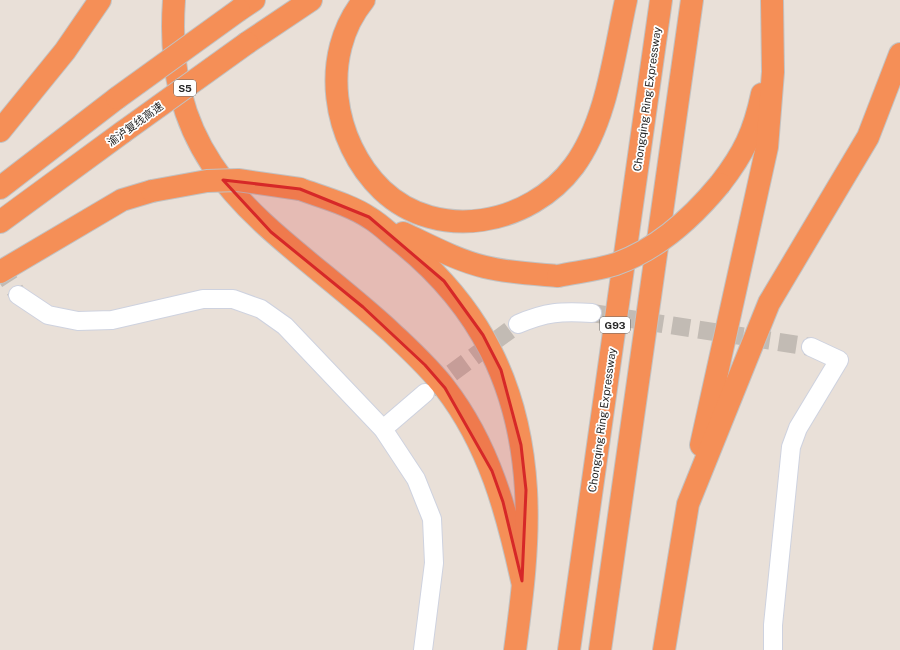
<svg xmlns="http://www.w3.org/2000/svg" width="900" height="650" viewBox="0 0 900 650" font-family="'Public Sans','Noto Sans SC',sans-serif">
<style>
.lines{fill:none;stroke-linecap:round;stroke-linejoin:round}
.street-tunnel{stroke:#c2bbb4;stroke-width:18;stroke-dasharray:18 9;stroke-linecap:butt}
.street-casing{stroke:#ced2df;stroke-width:20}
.highway-casing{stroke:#c2c2c2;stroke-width:24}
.street{stroke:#fff;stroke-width:18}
.highway{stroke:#f58f57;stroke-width:22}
.highway-bridge-casing{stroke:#c2c2c2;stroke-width:24;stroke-linecap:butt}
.highway-bridge{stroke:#f58f57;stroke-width:22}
.marked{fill:#d62828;fill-opacity:0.2;stroke:#d62828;stroke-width:3;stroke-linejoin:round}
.labels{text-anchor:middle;stroke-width:3.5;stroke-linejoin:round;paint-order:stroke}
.shield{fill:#fff;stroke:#676767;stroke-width:1}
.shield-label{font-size:10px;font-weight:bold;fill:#262626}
.street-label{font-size:11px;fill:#262626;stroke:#fff}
</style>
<rect width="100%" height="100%" fill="#e9e0d8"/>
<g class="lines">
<g class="street-tunnel">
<polyline points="0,267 18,295"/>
<polyline points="592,313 811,347"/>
<polyline points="430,389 518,324"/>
</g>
<defs>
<g id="street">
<polyline points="18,295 48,315 78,321 112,320 203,299 233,299 261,309 285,326 383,429 416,479 432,519 434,563 423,650"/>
<path d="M 518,324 C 546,312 561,311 592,313"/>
<polyline points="383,429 425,393"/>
<polyline points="773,650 773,625 791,447 798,428 839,360 811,347"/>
</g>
<g id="highway">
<path d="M 174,0 C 161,180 277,227 391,332 C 410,350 429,367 445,388 C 489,445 507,512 522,581"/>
<path d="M 364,0 C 319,55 332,142 382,190 C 438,243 530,225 574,166 C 607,121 614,54 626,0"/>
<polyline points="239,10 254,0"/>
<polyline points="247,43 311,0"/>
<polyline points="0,131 65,51 100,0"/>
<path d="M 720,184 C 744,153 754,132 762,94"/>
<polyline points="0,188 117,98"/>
<path d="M 300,189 C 322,197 351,205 370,218 C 380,224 389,233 398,240 C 480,305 520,386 526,490 C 529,543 522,598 515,650"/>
<polyline points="0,222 123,132"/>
<path d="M 403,233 C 429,245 456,260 485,267 C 509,273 534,274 558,276"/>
<polyline points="0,272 122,200 152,191"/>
<polyline points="701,445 767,147 773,72 772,0"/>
<polyline points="569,650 661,0"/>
<polyline points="600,650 692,0"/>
<polyline points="664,650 688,504 769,303 868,137 900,54"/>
</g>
</defs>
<use href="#street" class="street-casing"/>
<use href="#highway" class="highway-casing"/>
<use href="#street" class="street"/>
<use href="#highway" class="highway"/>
<defs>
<g id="highway-bridge">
<polyline points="117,98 239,10"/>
<polyline points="123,132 247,43"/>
<polyline points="152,191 207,181 238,180 300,189"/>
<path d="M 558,276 C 577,272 597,270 616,264 C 658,249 692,218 720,184"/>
</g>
</defs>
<use href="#highway-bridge" class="highway-bridge-casing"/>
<use href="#highway-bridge" class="highway-bridge"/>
</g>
<path class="marked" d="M 223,180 L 300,189 L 369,217 L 444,281 L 483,335 L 501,370 L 521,445 L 526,490 L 522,581 L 503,502 L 492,471 L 445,388 L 425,365 L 363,307 L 271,232 Z"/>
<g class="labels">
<g class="shield">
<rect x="174" y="80" width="22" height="16" rx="3"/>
<rect x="600" y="317" width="30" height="16" rx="3"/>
</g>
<g class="shield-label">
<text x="185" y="92">S5</text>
<text x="615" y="329">G93</text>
</g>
<g class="street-label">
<text transform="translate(647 99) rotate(-82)" y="4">Chongqing Ring Expressway</text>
<text transform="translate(135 124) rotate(-36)" y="4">渝泸复线高速</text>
<text transform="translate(602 420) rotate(-82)" y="4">Chongqing Ring Expressway</text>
</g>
</g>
</svg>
